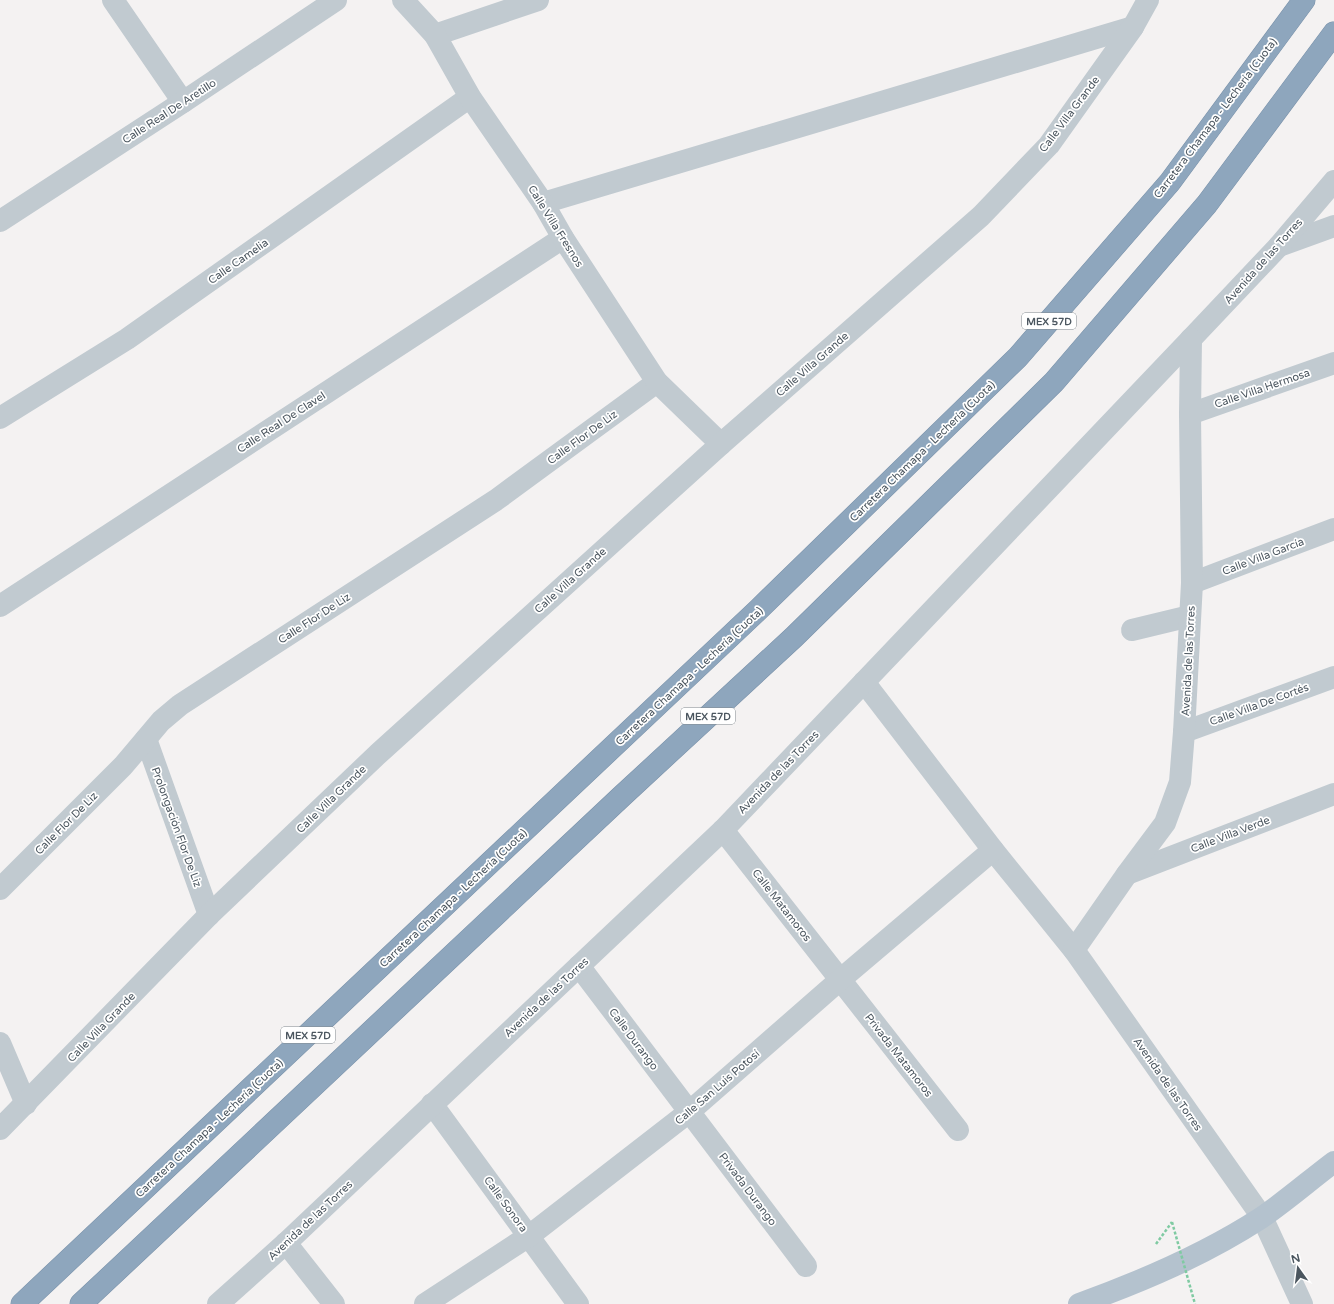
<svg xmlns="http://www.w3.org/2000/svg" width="1334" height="1304" viewBox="0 0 1334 1304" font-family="'Varela Round',sans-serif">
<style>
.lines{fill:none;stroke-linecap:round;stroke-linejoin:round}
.motorway-casing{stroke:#7991a9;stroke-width:23}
.path{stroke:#7fcaa2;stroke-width:2.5;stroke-dasharray:3 2;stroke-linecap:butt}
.minor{stroke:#c1cad0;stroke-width:22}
.tertiary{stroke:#c1cad0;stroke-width:22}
.primary{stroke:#b4c2ce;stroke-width:22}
.motorway{stroke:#8ea6bd;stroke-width:22}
.path-bridge{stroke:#7fcaa2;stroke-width:2.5;stroke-dasharray:3 2;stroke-linecap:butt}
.labels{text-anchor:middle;stroke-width:3.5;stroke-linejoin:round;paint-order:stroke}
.shield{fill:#fff;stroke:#81898f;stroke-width:1}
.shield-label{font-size:10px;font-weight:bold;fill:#4b565f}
.street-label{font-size:11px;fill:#4b565f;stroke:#fff}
</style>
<rect width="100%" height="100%" fill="#f4f2f2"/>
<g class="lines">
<defs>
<g id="motorway">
<polyline points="22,1304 759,609 1018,357 1170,182 1304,0"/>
<polyline points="81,1304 622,796 794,637 1054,382 1207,204 1334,33"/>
</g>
</defs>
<use href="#motorway" class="motorway-casing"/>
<polyline class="path" points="1156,1244 1172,1222"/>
<g class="minor">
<polyline points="113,0 183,102"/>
<polyline points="435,35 538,0"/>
<polyline points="543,203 1133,27"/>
<polyline points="0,221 183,102 336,0"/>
<polyline points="1279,246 1334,226"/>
<polyline points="1190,414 1334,363"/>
<polyline points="0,418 127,339 470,97"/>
<polyline points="1192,583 1334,529"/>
<polyline points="0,606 563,238"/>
<polyline points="1132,630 1190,616"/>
<polyline points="864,682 993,850 1074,950"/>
<polyline points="1184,732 1334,677"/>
<polyline points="146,739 209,915"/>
<polyline points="723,830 958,1130"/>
<polyline points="1127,874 1334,794"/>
<polyline points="0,889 123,766 161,721 180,705 496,500 657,382"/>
<polyline points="579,966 806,1266"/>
<polyline points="0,1043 26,1104"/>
<polyline points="432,1104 578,1304"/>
<polyline points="286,1243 334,1304"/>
<polyline points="218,1304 286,1243 723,830 1191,339 1278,247 1334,181"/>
<polyline points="425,1304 529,1236 689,1112 841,979 993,850"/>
</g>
<g class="tertiary">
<polyline points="403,0 435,35 470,97 543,203 563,238 657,382 721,444"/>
<polyline points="1191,339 1190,414 1192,583 1184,732 1180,782 1165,823 1127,874 1074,950 1262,1217 1302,1304"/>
<polyline points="0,1129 209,915 378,754 721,444 981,216 1049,145 1133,27 1148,0"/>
</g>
<path class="primary" d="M 1079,1304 C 1143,1281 1204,1255 1261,1218 C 1286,1201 1310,1180 1334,1162"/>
<use href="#motorway" class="motorway"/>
<polyline class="path-bridge" points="1172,1222 1195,1304"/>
</g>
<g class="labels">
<g class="shield">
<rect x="1022" y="313" width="54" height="16" rx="3"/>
<rect x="681" y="708" width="54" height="16" rx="3"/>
<rect x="281" y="1027" width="54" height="16" rx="3"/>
</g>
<g class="shield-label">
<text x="1049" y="325">MEX 57D</text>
<text x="708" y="720">MEX 57D</text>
<text x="308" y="1039">MEX 57D</text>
</g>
<g class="street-label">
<text transform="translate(169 111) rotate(-33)" y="4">Calle Real De Aretillo</text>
<text transform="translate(1069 114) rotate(-53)" y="4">Calle Villa Grande</text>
<text transform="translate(1215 118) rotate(-53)" y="4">Carretera Chamapa - Lechería (Cuota)</text>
<text transform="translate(556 226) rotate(58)" y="4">Calle Villa Fresnos</text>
<text transform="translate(238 261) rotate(-35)" y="4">Calle Camelia</text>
<text transform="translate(1263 261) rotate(-48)" y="4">Avenida de las Torres</text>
<text transform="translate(812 364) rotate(-41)" y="4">Calle Villa Grande</text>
<text transform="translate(1262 388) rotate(-19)" y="4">Calle Villa Hermosa</text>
<text transform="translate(281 422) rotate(-33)" y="4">Calle Real De Clavel</text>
<text transform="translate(582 437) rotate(-36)" y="4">Calle Flor De Liz</text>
<text transform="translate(922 451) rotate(-44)" y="4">Carretera Chamapa - Lechería (Cuota)</text>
<text transform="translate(1263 556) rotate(-21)" y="4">Calle Villa García</text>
<text transform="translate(570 580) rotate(-42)" y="4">Calle Villa Grande</text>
<text transform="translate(314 618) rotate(-33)" y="4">Calle Flor De Liz</text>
<text transform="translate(1188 661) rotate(-87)" y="4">Avenida de las Torres</text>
<text transform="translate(689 676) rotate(-43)" y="4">Carretera Chamapa - Lechería (Cuota)</text>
<text transform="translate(1259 704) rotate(-20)" y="4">Calle Villa De Cortés</text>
<text transform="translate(778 772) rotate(-46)" y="4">Avenida de las Torres</text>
<text transform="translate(331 799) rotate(-44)" y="4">Calle Villa Grande</text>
<text transform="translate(66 823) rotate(-45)" y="4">Calle Flor De Liz</text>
<text transform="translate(177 827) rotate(70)" y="4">Prolongación Flor De Liz</text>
<text transform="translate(1230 834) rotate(-21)" y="4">Calle Villa Verde</text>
<text transform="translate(453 898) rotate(-43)" y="4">Carretera Chamapa - Lechería (Cuota)</text>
<text transform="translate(782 905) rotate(52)" y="4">Calle Matamoros</text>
<text transform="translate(546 997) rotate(-43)" y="4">Avenida de las Torres</text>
<text transform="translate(101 1027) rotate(-46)" y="4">Calle Villa Grande</text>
<text transform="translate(634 1039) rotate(53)" y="4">Calle Durango</text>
<text transform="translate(899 1055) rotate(52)" y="4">Privada Matamoros</text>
<text transform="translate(1168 1084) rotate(55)" y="4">Avenida de las Torres</text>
<text transform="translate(717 1087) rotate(-41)" y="4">Calle San Luis Potosí</text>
<text transform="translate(209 1128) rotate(-43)" y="4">Carretera Chamapa - Lechería (Cuota)</text>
<text transform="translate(748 1189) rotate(53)" y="4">Privada Durango</text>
<text transform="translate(506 1204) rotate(54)" y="4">Calle Sonora</text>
<text transform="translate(310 1220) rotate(-43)" y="4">Avenida de las Torres</text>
</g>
</g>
<g transform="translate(1298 1268) rotate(346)" stroke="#ffffff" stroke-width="3" paint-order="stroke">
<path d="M0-3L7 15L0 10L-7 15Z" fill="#4b565f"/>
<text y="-6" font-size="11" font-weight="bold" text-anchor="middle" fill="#4b565f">N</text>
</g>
</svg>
